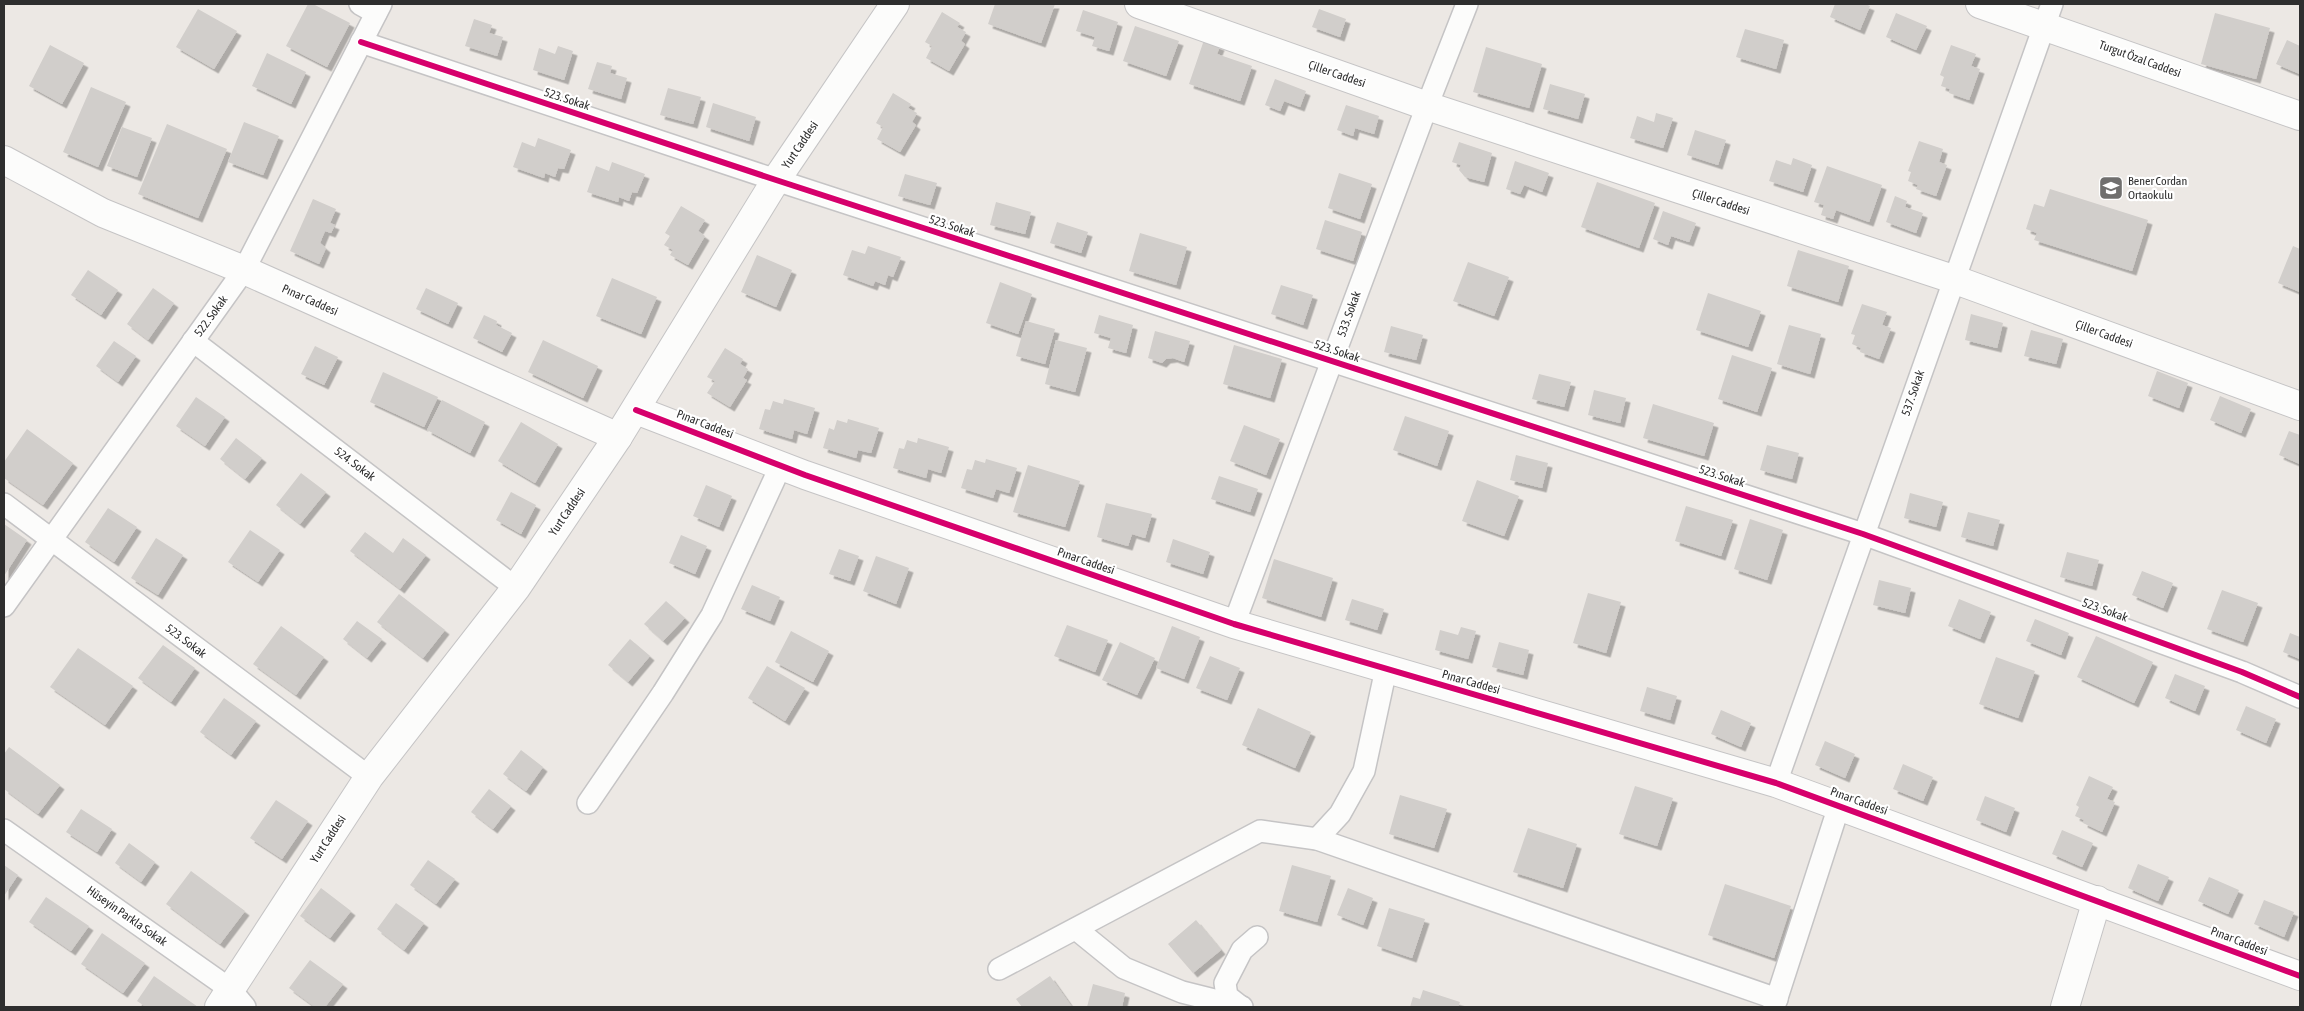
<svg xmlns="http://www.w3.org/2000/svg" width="2304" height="1011" viewBox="0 0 2304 1011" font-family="'Asap Condensed',sans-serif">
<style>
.building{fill:#d1cecb;filter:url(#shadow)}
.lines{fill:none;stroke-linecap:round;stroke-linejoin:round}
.street-casing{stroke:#c5c4c5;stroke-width:24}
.secondary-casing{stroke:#c5c4c5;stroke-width:30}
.street{stroke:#fcfcfb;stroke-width:21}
.secondary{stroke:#fcfcfb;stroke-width:28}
.cycleway-casing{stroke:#fff;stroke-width:9}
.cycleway{stroke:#d6006c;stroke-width:6}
.labels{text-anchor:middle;stroke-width:4.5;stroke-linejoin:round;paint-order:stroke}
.street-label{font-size:12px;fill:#2e2e2e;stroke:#fff}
.poi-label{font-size:12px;fill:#2e2e2e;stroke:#fff;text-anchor:start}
</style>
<defs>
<filter id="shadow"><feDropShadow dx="4.5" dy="4.5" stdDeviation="0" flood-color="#0004"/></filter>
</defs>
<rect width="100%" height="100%" fill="#ece8e4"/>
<g class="building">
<polygon points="308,4 313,4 350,23 327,67 286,46"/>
<polygon points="995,4 1055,4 1041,43 988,24"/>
<polygon points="1835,4 1865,4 1870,6 1860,30 1830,17"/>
<polygon points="198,9 237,31 214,69 176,47"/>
<polygon points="1319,9 1346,19 1340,37 1312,27"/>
<polygon points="1083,10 1118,22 1109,51 1092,46 1095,37 1076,31"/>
<polygon points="942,12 960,23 957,27 966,32 961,41 965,44 949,71 926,58 932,46 925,42"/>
<polygon points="1896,13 1927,26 1916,50 1886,37"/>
<polygon points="2215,13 2270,28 2256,79 2201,64"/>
<polygon points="474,19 492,25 489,33 503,37 497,56 465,46"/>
<polygon points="1135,26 1179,41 1166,76 1123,61"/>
<polygon points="1745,29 1784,40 1776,69 1736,57"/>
<polygon points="1204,40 1220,46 1217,54 1252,66 1240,101 1189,84"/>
<polygon points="2287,40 2300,46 2300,74 2276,64"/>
<polygon points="50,45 84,63 62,104 29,86"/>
<polygon points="1951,45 1976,54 1971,66 1980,69 1969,100 1949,93 1950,89 1941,86 1944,77 1940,75"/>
<polygon points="558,46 573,51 564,80 533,70 539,48 555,54"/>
<polygon points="1486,47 1542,64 1529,108 1473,92"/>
<polygon points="267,53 306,72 291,104 252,86"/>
<polygon points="597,62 612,66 610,73 627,78 621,99 588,89"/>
<polygon points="1275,79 1306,91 1300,107 1284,101 1280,111 1265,105"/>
<polygon points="1550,84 1585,94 1578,119 1543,109"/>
<polygon points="91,87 126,102 98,167 63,152"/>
<polygon points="668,88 701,97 693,124 660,115"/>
<polygon points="893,93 911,104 908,108 917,113 912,122 916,125 900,152 877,139 883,127 876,123"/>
<polygon points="713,103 756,117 749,141 706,127"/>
<polygon points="1346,105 1379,116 1374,134 1355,128 1353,136 1337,130"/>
<polygon points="1656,113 1673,118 1663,148 1630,138 1637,116 1654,122"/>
<polygon points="244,122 279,136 263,175 228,162"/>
<polygon points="167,124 227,149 198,218 138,194"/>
<polygon points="122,127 152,138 137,177 107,166"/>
<polygon points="1695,130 1726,140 1718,165 1687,155"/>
<polygon points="538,138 571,150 564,169 558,168 555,177 545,173 544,178 513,167 522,142 535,147"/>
<polygon points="1919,141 1943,149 1939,162 1947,165 1936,196 1916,189 1918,185 1908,181 1911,172 1908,171"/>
<polygon points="1459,142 1492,153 1484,182 1465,177 1459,170 1461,165 1452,162"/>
<polygon points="1793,158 1812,165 1803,192 1769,181 1776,160 1791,165"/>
<polygon points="1515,161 1549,173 1542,192 1524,185 1520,194 1506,189"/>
<polygon points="612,162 645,174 637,193 632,192 629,201 619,197 618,202 587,192 596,166 609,171"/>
<polygon points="1827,166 1882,185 1869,222 1836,210 1833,219 1821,215 1824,205 1814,202"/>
<polygon points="1339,173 1372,184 1360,219 1328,208"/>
<polygon points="905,174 937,183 930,205 898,196"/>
<polygon points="1597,182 1655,203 1639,248 1581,227"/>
<polygon points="2050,189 2148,220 2132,271 2034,240 2037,233 2026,229 2034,204 2044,207"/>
<polygon points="1895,196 1907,201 1905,207 1923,213 1916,233 1886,222"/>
<polygon points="313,199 336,209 330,223 335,225 331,233 325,231 320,243 326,248 319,264 290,251"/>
<polygon points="996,202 1031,212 1025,234 990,225"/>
<polygon points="681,206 705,220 698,231 705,236 688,265 670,255 673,250 664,245 670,236 665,233"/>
<polygon points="1663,211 1696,223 1689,242 1671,236 1668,245 1653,239"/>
<polygon points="1325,220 1362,232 1353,261 1316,249"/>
<polygon points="1057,222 1088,232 1081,253 1050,243"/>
<polygon points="1140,233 1187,247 1176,285 1129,271"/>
<polygon points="868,246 901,257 893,277 888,275 885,285 875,281 873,286 843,275 852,250 865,254"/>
<polygon points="2293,246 2300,249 2300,292 2278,283"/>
<polygon points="1798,250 1849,266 1838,302 1787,286"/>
<polygon points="757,255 792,270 776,307 741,292"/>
<polygon points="1468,262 1509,277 1494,316 1453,301"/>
<polygon points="88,270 118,290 101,315 71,295"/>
<polygon points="612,278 657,297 641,334 596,316"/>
<polygon points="1000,282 1032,294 1018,334 986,323"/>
<polygon points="1281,285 1313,295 1303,325 1271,314"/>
<polygon points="153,288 174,303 148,340 127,324"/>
<polygon points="426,288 458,303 448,324 416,309"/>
<polygon points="1708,293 1761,311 1748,347 1696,330"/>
<polygon points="1862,304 1887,312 1882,325 1891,328 1879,359 1860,352 1861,348 1852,344 1855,335 1851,334"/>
<polygon points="1971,314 2003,323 1997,348 1965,340"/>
<polygon points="484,315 497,321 496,325 512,333 502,352 473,338"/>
<polygon points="1099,315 1133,325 1126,353 1108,348 1111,338 1094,333"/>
<polygon points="1026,321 1055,329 1045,364 1016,356"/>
<polygon points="1789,325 1821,334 1810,374 1777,364"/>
<polygon points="1391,326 1423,335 1416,360 1384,352"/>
<polygon points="2031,330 2063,339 2056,364 2024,356"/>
<polygon points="1155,331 1190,341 1184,362 1173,358 1166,359 1162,363 1148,358"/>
<polygon points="543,340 598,366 583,398 528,372"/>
<polygon points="1056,340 1087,348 1075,392 1045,384"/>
<polygon points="114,341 136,356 118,382 96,366"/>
<polygon points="1234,345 1282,359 1270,398 1223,384"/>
<polygon points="315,346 338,357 324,385 301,374"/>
<polygon points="725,348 743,359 740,364 748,369 743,378 747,380 730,407 707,393 715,381 707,377"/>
<polygon points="1732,355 1772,368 1757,412 1718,399"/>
<polygon points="2157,371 2188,383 2179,408 2148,396"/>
<polygon points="383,372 438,397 424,427 370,402"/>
<polygon points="1539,374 1571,382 1564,407 1532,399"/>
<polygon points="1594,390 1626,398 1620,423 1588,415"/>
<polygon points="2220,396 2251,409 2241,433 2210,420"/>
<polygon points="196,397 225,417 205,446 176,426"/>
<polygon points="784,399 815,408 807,434 794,430 792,439 759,429 765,409 770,410 773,401 783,404"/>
<polygon points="442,400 485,422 470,453 427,430"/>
<polygon points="1653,404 1714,423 1704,456 1643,438"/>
<polygon points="1405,416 1449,431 1437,466 1393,450"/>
<polygon points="848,419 879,428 871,453 858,450 856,458 823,448 829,428 834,430 837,420 847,423"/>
<polygon points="521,422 558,444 535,483 498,461"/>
<polygon points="1244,425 1280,439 1266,475 1230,461"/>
<polygon points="27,429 73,463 43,505 4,478 4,462"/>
<polygon points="2289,431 2300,435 2300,464 2279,455"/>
<polygon points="236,438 262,458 245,479 220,459"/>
<polygon points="918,438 949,447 941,473 928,469 926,478 893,468 899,448 904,449 907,440 917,443"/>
<polygon points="1767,445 1799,453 1792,479 1760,470"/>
<polygon points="1516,455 1548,463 1542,488 1510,480"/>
<polygon points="986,459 1017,468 1009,493 996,489 993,498 961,488 967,469 972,470 975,460 985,463"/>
<polygon points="1028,465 1080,481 1065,527 1013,512"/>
<polygon points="301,473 326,492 300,524 276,505"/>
<polygon points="1219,476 1258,489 1250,512 1211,499"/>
<polygon points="1477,480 1519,496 1504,536 1462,521"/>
<polygon points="706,485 732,496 719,527 693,516"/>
<polygon points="511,492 536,505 521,534 496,520"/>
<polygon points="1910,493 1943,502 1936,527 1904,518"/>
<polygon points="1106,503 1152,514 1145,538 1132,534 1128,546 1097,537"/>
<polygon points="1686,506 1733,520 1721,556 1675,541"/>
<polygon points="108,508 137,527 114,562 85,542"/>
<polygon points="1968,512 2000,520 1993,546 1961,537"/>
<polygon points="1750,519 1783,530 1767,580 1734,569"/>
<polygon points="4,524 27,540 4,576"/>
<polygon points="250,530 280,550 258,582 228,562"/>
<polygon points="365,532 393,553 403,538 426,555 400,589 350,551"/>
<polygon points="681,535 707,546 695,574 669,563"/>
<polygon points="156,538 183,555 158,595 131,578"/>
<polygon points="1173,539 1210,552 1203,574 1166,562"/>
<polygon points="839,549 859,556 850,581 829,574"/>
<polygon points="2067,552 2099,560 2092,586 2060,577"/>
<polygon points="876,556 909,568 896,604 863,591"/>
<polygon points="1274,559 1333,578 1321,617 1262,598"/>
<polygon points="2142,571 2173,583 2163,608 2132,595"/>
<polygon points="1879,580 1911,588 1905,613 1873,605"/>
<polygon points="752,585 780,597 770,621 741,609"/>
<polygon points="2222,590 2258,603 2243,642 2207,629"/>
<polygon points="1588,593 1621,602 1606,653 1573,643"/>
<polygon points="399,594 445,630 423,658 377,622"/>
<polygon points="1352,599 1384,609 1377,630 1345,620"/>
<polygon points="1959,599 1991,612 1980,639 1948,626"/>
<polygon points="666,601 685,618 663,641 644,624"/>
<polygon points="2035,619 2069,633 2061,655 2026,641"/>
<polygon points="357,621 382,639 367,658 343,639"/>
<polygon points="1067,625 1108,640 1095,672 1054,656"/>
<polygon points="281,626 324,657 296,695 253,664"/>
<polygon points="1172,626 1200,637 1184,679 1156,668"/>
<polygon points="1461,627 1476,631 1468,659 1435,650 1440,630 1458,635"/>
<polygon points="791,631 829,651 813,682 775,662"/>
<polygon points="2290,633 2300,637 2300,659 2283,652"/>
<polygon points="2096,636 2153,662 2134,703 2077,677"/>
<polygon points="630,639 650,656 628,682 608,665"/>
<polygon points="1120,642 1155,658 1137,695 1102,680"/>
<polygon points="1499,642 1529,650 1523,675 1492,667"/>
<polygon points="163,645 195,668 171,702 138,678"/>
<polygon points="78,648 133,686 105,725 50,687"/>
<polygon points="1210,656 1240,668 1227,700 1196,688"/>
<polygon points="1996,657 2035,671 2018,718 1979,704"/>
<polygon points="767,666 805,688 785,721 748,698"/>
<polygon points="2175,674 2205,686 2195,711 2165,698"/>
<polygon points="1647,687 1677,696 1670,720 1640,711"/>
<polygon points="224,698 256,721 231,755 200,732"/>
<polygon points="2246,706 2276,719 2266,743 2236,730"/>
<polygon points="1258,708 1311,732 1295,768 1242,745"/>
<polygon points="1721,710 1751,723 1741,747 1711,734"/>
<polygon points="1825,741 1855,754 1845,778 1815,765"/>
<polygon points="9,747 60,785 38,814 4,789 4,754"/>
<polygon points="521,750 543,767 526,791 503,774"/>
<polygon points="1903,764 1933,777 1923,801 1893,789"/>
<polygon points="2089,776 2113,787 2107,799 2115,802 2102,832 2083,823 2084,820 2075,816 2079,807 2076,805"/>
<polygon points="1635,786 1673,798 1657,846 1619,834"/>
<polygon points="489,789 511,806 493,829 471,812"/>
<polygon points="1400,795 1447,809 1434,848 1389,834"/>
<polygon points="1985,796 2015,808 2006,832 1976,820"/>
<polygon points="276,800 308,821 282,859 250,838"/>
<polygon points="81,809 112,829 97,852 66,832"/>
<polygon points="1528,828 1577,844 1563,888 1513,872"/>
<polygon points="2062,830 2093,843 2082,867 2052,854"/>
<polygon points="129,843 155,862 141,882 115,863"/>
<polygon points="428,860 455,879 436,904 410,885"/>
<polygon points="2138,864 2169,877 2158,901 2128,888"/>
<polygon points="4,865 18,875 4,896"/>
<polygon points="1292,865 1331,876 1317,922 1279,911"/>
<polygon points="191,871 245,911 220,944 166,904"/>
<polygon points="2209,877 2239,890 2228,914 2198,901"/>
<polygon points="1725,884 1791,906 1774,958 1708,935"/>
<polygon points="321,888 351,911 330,938 300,916"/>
<polygon points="1348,888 1373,898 1363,925 1337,915"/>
<polygon points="46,897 89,926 71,951 29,922"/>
<polygon points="2264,900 2294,912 2284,937 2254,924"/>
<polygon points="396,903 424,923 404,950 377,929"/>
<polygon points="1389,908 1425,919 1412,958 1377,946"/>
<polygon points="1196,920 1221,950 1193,973 1168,944"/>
<polygon points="102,933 145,963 123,993 81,964"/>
<polygon points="310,960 343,984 325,1007 315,1007 289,988"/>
<polygon points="154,976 198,1007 146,1007 137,1001"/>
<polygon points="1050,976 1072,1007 1022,1007 1016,999"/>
<polygon points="1093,984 1125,993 1122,1007 1087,1007"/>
<polygon points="1423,990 1460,1002 1458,1007 1410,1007 1413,997 1420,999"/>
</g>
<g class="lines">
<defs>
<g id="street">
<polyline points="360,4 376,13"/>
<polyline points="361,42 776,180 1863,534 2242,672 2300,697"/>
<polyline points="193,341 516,588"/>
<polyline points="4,504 369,777"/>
<polyline points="4,606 244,270 381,4"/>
<polyline points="1234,624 1427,106 1467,4"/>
<polyline points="1776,783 2052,4"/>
<polyline points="588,803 663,693 712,615 781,465"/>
<polyline points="4,830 230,989 245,1007"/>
<polyline points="1317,839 1340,814 1364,771 1386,669"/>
<polyline points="1076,929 1124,968 1182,992 1242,1007"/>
<polyline points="999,969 1260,831 1317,839 1777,999"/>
<polyline points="1241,1007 1227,996 1225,983 1242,950 1257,937"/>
<polyline points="1774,1007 1839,806"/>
</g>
<g id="secondary">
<polyline points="1139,4 1427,106 1953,279 2300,406"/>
<polyline points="1980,4 2300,116"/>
<polyline points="4,160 103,213 244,270 618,437"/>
<polyline points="636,410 805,475 1234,624 1776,783 2300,976"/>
<polyline points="219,1007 369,777 516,588 618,437 776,180 895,4"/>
<polyline points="2065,1007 2097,900"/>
</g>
</defs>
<use href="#street" class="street-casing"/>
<use href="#secondary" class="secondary-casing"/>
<use href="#street" class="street"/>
<use href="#secondary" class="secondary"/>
<defs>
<g id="cycleway">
<polyline points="361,42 776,180 1863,534 2242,672 2300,697"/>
<polyline points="636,410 805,475 1234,624 1776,783 2300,976"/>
</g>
</defs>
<use href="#cycleway" class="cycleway-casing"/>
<use href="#cycleway" class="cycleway"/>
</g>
<defs>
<symbol id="school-square" viewBox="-11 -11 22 22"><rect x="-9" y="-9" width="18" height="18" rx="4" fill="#706f6e" stroke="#fff"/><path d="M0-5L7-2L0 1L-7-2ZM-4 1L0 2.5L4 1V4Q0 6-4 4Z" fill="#fff"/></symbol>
</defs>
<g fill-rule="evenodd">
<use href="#school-square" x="2097" y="174" width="28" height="28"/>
</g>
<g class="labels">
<g class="street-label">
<text transform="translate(2140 59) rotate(20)" y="4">Turgut Özal Caddesi</text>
<text transform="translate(1337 74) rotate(19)" y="4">Çiller Caddesi</text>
<text transform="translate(567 99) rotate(18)" y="4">523. Sokak</text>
<text transform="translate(800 145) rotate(-56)" y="4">Yurt Caddesi</text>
<text transform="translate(1721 202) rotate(18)" y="4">Çiller Caddesi</text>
<text transform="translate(952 226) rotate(18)" y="4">523. Sokak</text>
<text transform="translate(310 300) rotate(24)" y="4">Pınar Caddesi</text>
<text transform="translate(1349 314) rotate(-70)" y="4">533. Sokak</text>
<text transform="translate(211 316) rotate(-54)" y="4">522. Sokak</text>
<text transform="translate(2104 334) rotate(20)" y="4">Çiller Caddesi</text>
<text transform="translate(1337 351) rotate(18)" y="4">523. Sokak</text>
<text transform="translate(1913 393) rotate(-71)" y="4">537. Sokak</text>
<text transform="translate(705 424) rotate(21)" y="4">Pınar Caddesi</text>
<text transform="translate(355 464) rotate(37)" y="4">524. Sokak</text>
<text transform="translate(1722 476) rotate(18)" y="4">523. Sokak</text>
<text transform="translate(567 512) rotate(-56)" y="4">Yurt Caddesi</text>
<text transform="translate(1086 561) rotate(19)" y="4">Pınar Caddesi</text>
<text transform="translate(2105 610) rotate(20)" y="4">523. Sokak</text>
<text transform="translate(186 641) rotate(37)" y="4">523. Sokak</text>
<text transform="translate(1471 682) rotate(16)" y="4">Pınar Caddesi</text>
<text transform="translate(1859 801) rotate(20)" y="4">Pınar Caddesi</text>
<text transform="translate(328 839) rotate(-57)" y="4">Yurt Caddesi</text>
<text transform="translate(127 916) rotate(35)" y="4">Hüseyin Parkla Sokak</text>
<text transform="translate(2239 941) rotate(21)" y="4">Pınar Caddesi</text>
</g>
<g class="poi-label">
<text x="2128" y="185">Bener Cordan<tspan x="2128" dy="14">Ortaokulu</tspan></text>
</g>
</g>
<rect width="2304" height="1011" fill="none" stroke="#2e2e2e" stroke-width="10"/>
</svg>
